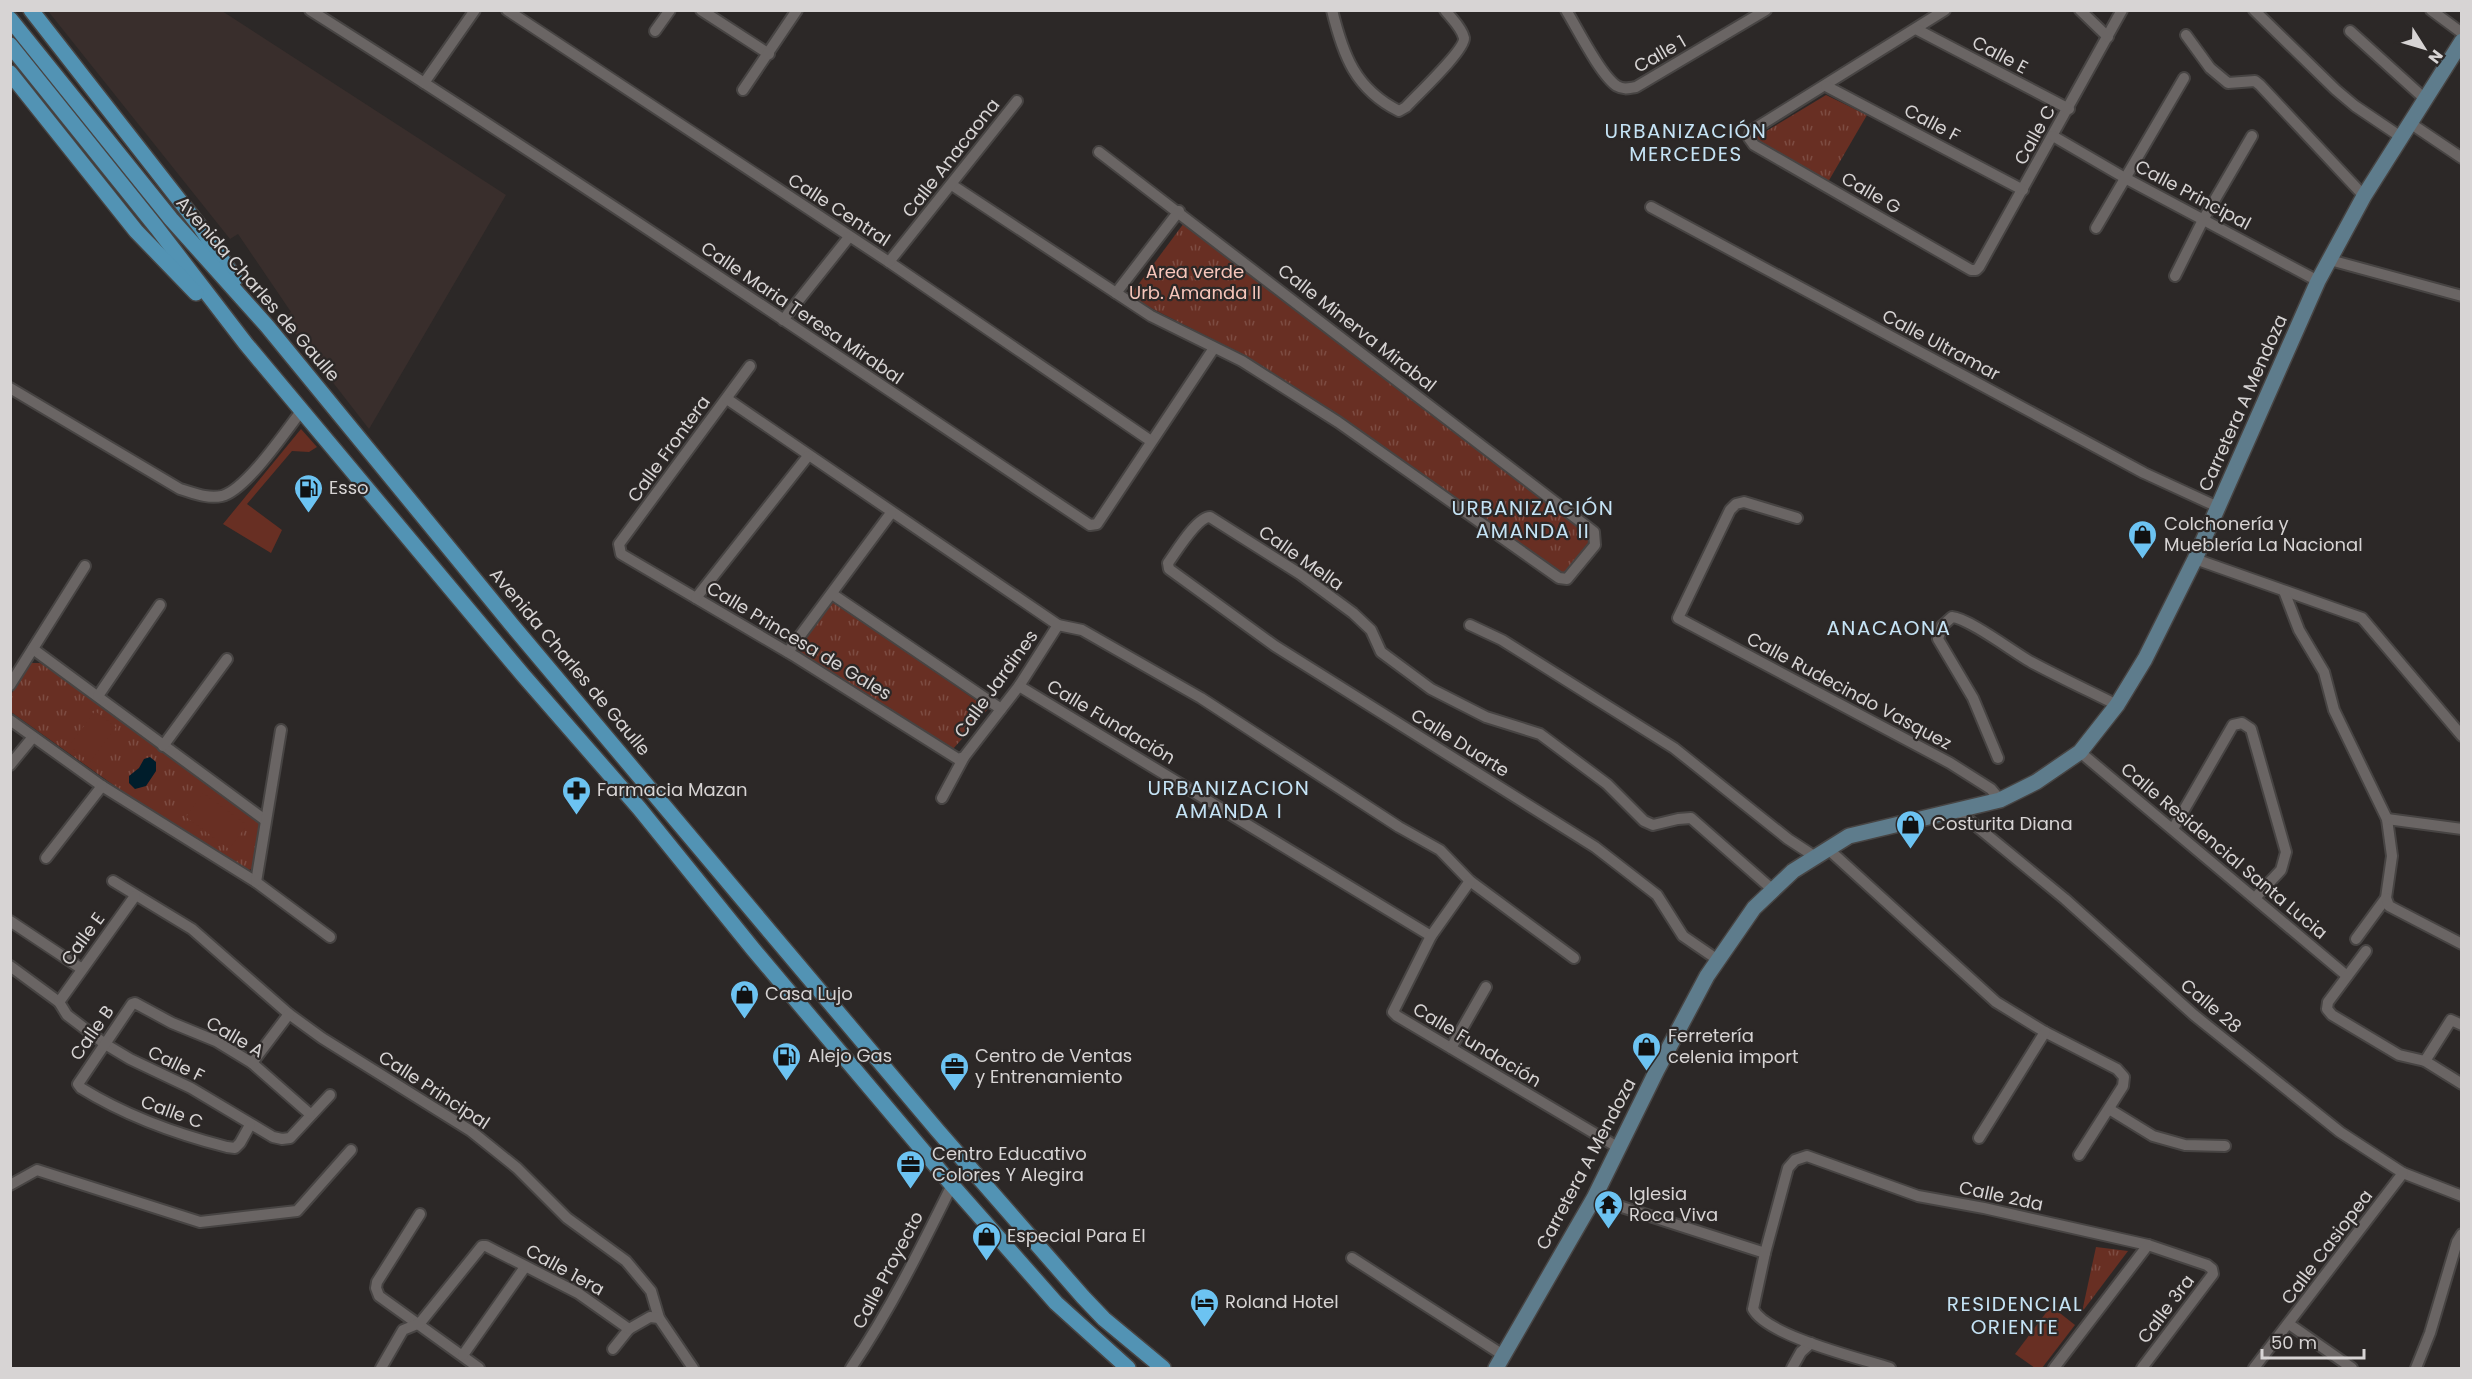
<svg xmlns="http://www.w3.org/2000/svg" width="2472" height="1379" viewBox="0 0 2472 1379" font-family="Poppins,sans-serif">
<style>
.built{fill:#392e2c}
.grass{fill:url(#grass-tufts)}
.garden{fill:#682f23}
.water{fill:#001d2b}
.lines{fill:none;stroke-linecap:round;stroke-linejoin:round}
.street-casing{stroke:#474443;stroke-width:14}
.secondary-casing{stroke:#474443;stroke-width:18}
.primary-casing{stroke:#474443;stroke-width:18}
.street{stroke:#6a6564;stroke-width:10}
.secondary{stroke:#5e7c8c;stroke-width:15}
.primary{stroke:#5293b4;stroke-width:15}
.labels{text-anchor:middle;stroke-width:4.5;stroke-linejoin:round;paint-order:stroke}
.street-label{font-size:18px;fill:#d7d4d4;stroke:#2c2827}
.park-label{font-size:18px;fill:#f7c6bb;stroke:#2c2827}
.poi-label{font-size:18px;fill:#d7d4d4;stroke:#2c2827;text-anchor:start}
.neighbourhood-label{font-size:20px;letter-spacing:1.5px;fill:#c5e3f5;stroke:#2c2827}
</style>
<defs>
<pattern id="grass-tufts" width="24" height="20" patternUnits="userSpaceOnUse" patternTransform="scale(1.5)"><rect width="24" height="20" fill="#682f23"/><path d="M3 7l-1-3M5 7V3M7 7l1-3M15 17l-1-3M17 17v-4M19 17l1-3" fill="none" stroke="#7d4c42"/></pattern>
</defs>
<rect width="100%" height="100%" fill="#2c2827"/>
<polygon class="built" points="48,11 222,11 506,195 369,429 283,318 291,312 238,234 230,239"/>
<g class="grass">
<polygon points="1826,95 1867,115 1828,182 1755,138"/>
<polygon points="1187,219 1389,381 1593,539 1563,575 1390,451 1246,356 1129,297"/>
<polygon points="834,600 988,709 953,749 796,652"/>
<polygon points="31,663 40,663 48,668 257,819 260,823 255,863 252,869 246,871 133,799 11,712 10,696"/>
<polygon points="2096,1247 2128,1251 2082,1312"/>
</g>
<g class="garden">
<polygon points="301,429 317,447 309,452 292,451 247,504 282,530 271,553 223,524"/>
<polygon points="95,711 116,727 90,762 69,746"/>
<polygon points="203,793 247,825 229,849 186,817"/>
<polygon points="2051,1306 2075,1325 2042,1368 2035,1368 2015,1354"/>
</g>
<polygon class="water" points="150,757 156,762 156,771 146,786 135,789 129,783 129,776 139,768 144,759"/>
<g class="lines">
<defs>
<g id="street">
<path d="M 310,10 C 574,177 831,352 1090,525 L 1097,524 L 1214,348"/>
<polyline points="507,10 889,262 1151,441"/>
<polyline points="701,10 769,54"/>
<path d="M 1332,10 C 1343,55 1355,89 1399,111 L 1406,107 C 1417,95 1465,50 1464,38 C 1462,28 1451,18 1445,10"/>
<path d="M 1566,10 C 1577,28 1601,76 1617,86 C 1624,90 1629,88 1636,87 L 1766,10"/>
<polyline points="1945,10 1751,131 1749,138 1754,145 1971,270 1976,270 1979,267 2122,10"/>
<polyline points="2080,10 2108,37"/>
<polyline points="2254,10 2336,90 2355,106 2401,137"/>
<polyline points="2431,10 2462,33"/>
<polyline points="1916,29 2069,109"/>
<polyline points="655,31 670,10"/>
<polyline points="2350,31 2425,99"/>
<polyline points="2186,35 2210,68 2228,83 2255,81 2260,85 2364,196"/>
<polyline points="424,83 475,10"/>
<polyline points="1826,86 2023,190"/>
<polyline points="743,90 797,10"/>
<polyline points="2410,123 2462,158"/>
<polyline points="2053,136 2125,178 2318,281"/>
<polyline points="952,185 1151,316 1242,361 1338,422 1559,578 1567,579 1595,545 1594,532 1099,152"/>
<polyline points="1651,207 2144,473 2218,507"/>
<polyline points="2096,228 2184,78"/>
<polyline points="2330,260 2462,296"/>
<polyline points="889,262 1017,101"/>
<polyline points="2175,276 2203,220 2252,136"/>
<polyline points="1116,293 1179,211"/>
<polyline points="783,320 849,237"/>
<polyline points="750,366 619,544 621,554 796,657 958,759 964,757 1019,686 1058,625"/>
<path d="M 10,388 L 180,489 C 194,493 207,499 222,496 C 246,490 286,431 302,410"/>
<polyline points="727,399 1058,625 1082,630 1201,698 1399,827 1440,850 1470,881 1574,958"/>
<polyline points="1797,518 1744,502 1736,504 1730,510 1678,618 1950,763 1991,789 2000,800"/>
<polyline points="2195,559 2362,618 2462,736"/>
<polyline points="2284,591 2299,630 2324,672 2334,710 2387,819 2392,856 2386,898 2356,939"/>
<polyline points="832,594 1001,709"/>
<polyline points="696,598 808,456"/>
<polyline points="1470,625 1502,640 1674,748 1788,839 1814,856"/>
<polyline points="33,649 265,820"/>
<polyline points="788,652 891,513"/>
<polyline points="10,685 85,566"/>
<polyline points="1019,686 1431,936"/>
<polyline points="98,696 160,605"/>
<polyline points="10,720 102,786 256,882 330,937"/>
<polyline points="163,746 227,659"/>
<polyline points="2080,752 2347,976"/>
<path d="M 1998,758 L 1973,698 L 1938,639 L 1942,626 L 1952,617 C 1968,618 2012,651 2031,662 C 2059,677 2089,691 2117,705"/>
<polyline points="10,765 33,737"/>
<polyline points="942,798 964,757"/>
<polyline points="1958,811 2065,899 2194,1015 2340,1132 2403,1173 2462,1196"/>
<polyline points="2387,819 2462,829"/>
<polyline points="2173,829 2233,725 2242,723 2251,729 2286,852 2281,870 2255,898"/>
<polyline points="1827,848 1996,1002 2045,1032 2117,1069 2124,1077 2123,1086 2079,1155"/>
<polyline points="46,858 102,786"/>
<polyline points="113,881 192,929 289,1014 322,1038 471,1131 517,1168 567,1218 626,1261 651,1291 659,1318 693,1368"/>
<polyline points="1470,881 1431,936 1393,1012 1397,1016 1619,1148"/>
<polyline points="256,882 281,730"/>
<polyline points="2386,898 2389,906 2462,944"/>
<polyline points="10,921 82,969"/>
<polyline points="2366,951 2328,1002 2327,1009 2332,1015 2399,1055 2425,1061 2462,1084"/>
<path d="M 1718,960 L 1683,936 L 1657,895 L 1595,847 L 1275,646 L 1169,569 L 1168,563 C 1176,552 1197,517 1210,517 L 1300,574 L 1353,613 L 1371,630 L 1381,652 L 1431,689 L 1486,717 L 1540,734 L 1607,784 L 1644,821 L 1653,825 L 1678,819 L 1691,818 L 1773,890"/>
<polyline points="10,966 59,1002 67,1015 105,1044 130,1059 191,1088 273,1137 282,1139 290,1138 330,1095"/>
<polyline points="59,1002 135,896"/>
<polyline points="1451,1048 1486,987"/>
<polyline points="2425,1061 2451,1020 2462,1025"/>
<polyline points="252,1063 289,1014"/>
<polyline points="2109,1109 2153,1136 2185,1145 2225,1146"/>
<path d="M 250,1125 L 240,1143 L 235,1148 L 227,1147 C 176,1134 126,1116 81,1088 L 78,1084 L 132,1004 L 135,1003 L 172,1023 L 216,1041 L 252,1063 L 310,1114"/>
<polyline points="1979,1138 2045,1032"/>
<polyline points="10,1185 37,1170 200,1222 297,1211 351,1150"/>
<polyline points="1594,1198 1765,1253"/>
<polyline points="420,1214 377,1282 376,1288 379,1296 479,1368"/>
<polyline points="1352,1258 1503,1355"/>
<polyline points="2289,1324 2352,1368"/>
<polyline points="613,1349 629,1329"/>
<polyline points="463,1355 525,1267"/>
<polyline points="381,1368 403,1330 420,1323 482,1246 486,1246 578,1293 629,1329 650,1317 659,1318"/>
<path d="M 851,1368 C 890,1310 921,1248 952,1185"/>
<polyline points="1792,1368 1801,1352 1811,1343"/>
<path d="M 1890,1368 C 1859,1358 1767,1336 1753,1309 L 1765,1253 L 1788,1168 L 1795,1160 L 1807,1156 L 1918,1196 L 1984,1208 L 2148,1245 L 2207,1265 L 2212,1269 L 2213,1274 L 2142,1368"/>
<polyline points="2054,1368 2148,1245"/>
<polyline points="2254,1368 2403,1173"/>
<polyline points="2416,1368 2430,1333 2457,1242 2462,1234"/>
</g>
<polyline id="secondary" points="1496,1368 1594,1198 1657,1070 1707,976 1754,908 1793,871 1849,836 2000,800 2036,782 2080,752 2117,705 2145,659 2195,559 2318,281 2364,196 2462,41"/>
<g id="primary">
<polyline points="31,10 201,228 235,279"/>
<polyline points="10,19 171,219 267,326 512,625 771,933 938,1131 1083,1297 1104,1319 1163,1368"/>
<polyline points="10,45 157,228 246,344 523,675 639,808 753,949 952,1185 1056,1303 1128,1368"/>
<polyline points="10,73 136,231 196,293"/>
</g>
</defs>
<use href="#street" class="street-casing"/>
<use href="#secondary" class="secondary-casing"/>
<use href="#primary" class="primary-casing"/>
<use href="#street" class="street"/>
<use href="#secondary" class="secondary"/>
<use href="#primary" class="primary"/>
</g>
<defs>
<symbol id="fuel-pin" viewBox="-11 -11 22 30"><path d="M0 17L-7.5 6A9.5 9.5 0 1 1 7.5 6Z" fill="#6cc3f2" stroke="#2c2827"/><path d="M-5.5-6h7V0h2V4h1.3V-2.5L3-4.5l.8-.8L6-3V5H2.5V1h-1V6h-7ZM-4.2-4.7v3.2H.2V-4.7Z" fill="#111"/></symbol>
<symbol id="shop-pin" viewBox="-11 -11 22 30"><path d="M0 17L-7.5 6A9.5 9.5 0 1 1 7.5 6Z" fill="#6cc3f2" stroke="#2c2827"/><path d="M-5-2.5h2.3a2.7 3.5 0 0 1 5.4 0H5L5.5 6h-11ZM-1.5-2.5h3a1.5 2.3 0 0 0-3 0Z" fill="#111"/></symbol>
<symbol id="pharmacy-pin" viewBox="-11 -11 22 30"><path d="M0 17L-7.5 6A9.5 9.5 0 1 1 7.5 6Z" fill="#6cc3f2" stroke="#2c2827"/><path d="M-2-6h4v4h4v4h-4v4h-4v-4h-4v-4h4Z" fill="#111"/></symbol>
<symbol id="office-pin" viewBox="-11 -11 22 30"><path d="M0 17L-7.5 6A9.5 9.5 0 1 1 7.5 6Z" fill="#6cc3f2" stroke="#2c2827"/><path d="M-6-3h4V-5.5h4V-3h4V5H-6ZM-1-4.5V-3h2v-1.5ZM-6 0V1H6V0Z" fill="#111"/></symbol>
<symbol id="temple-pin" viewBox="-11 -11 22 30"><path d="M0 17L-7.5 6A9.5 9.5 0 1 1 7.5 6Z" fill="#6cc3f2" stroke="#2c2827"/><path d="M0-6L5-2H3V0L6.5 2.5H4V6H1.5V3h-3V6H-4V2.5H-6.5L-3 0V-2H-5Z" fill="#111"/></symbol>
<symbol id="hotel-pin" viewBox="-11 -11 22 30"><path d="M0 17L-7.5 6A9.5 9.5 0 1 1 7.5 6Z" fill="#6cc3f2" stroke="#2c2827"/><path d="M-6-4.5h1.5V1H6V5H4.5V3h-9V5H-6ZM-4 0a1.8 1.8 0 1 1 3.6 0ZM.5 0V-2.5h3Q6-2.5 6 0Z" fill="#111"/></symbol>
</defs>
<g fill-rule="evenodd">
<use href="#fuel-pin" x="292" y="472" width="33" height="45"/>
<use href="#shop-pin" x="2126" y="518" width="33" height="45"/>
<use href="#pharmacy-pin" x="560" y="774" width="33" height="45"/>
<use href="#shop-pin" x="1894" y="808" width="33" height="45"/>
<use href="#shop-pin" x="728" y="978" width="33" height="45"/>
<use href="#shop-pin" x="1630" y="1030" width="33" height="45"/>
<use href="#fuel-pin" x="770" y="1040" width="33" height="45"/>
<use href="#office-pin" x="938" y="1050" width="33" height="45"/>
<use href="#office-pin" x="894" y="1148" width="33" height="45"/>
<use href="#temple-pin" x="1592" y="1188" width="33" height="45"/>
<use href="#shop-pin" x="970" y="1220" width="33" height="45"/>
<use href="#hotel-pin" x="1188" y="1286" width="33" height="45"/>
</g>
<g class="labels">
<g class="street-label">
<text transform="translate(1660 54) rotate(-30)" y="6">Calle 1</text>
<text transform="translate(2000 55) rotate(28)" y="6">Calle E</text>
<text transform="translate(1932 123) rotate(28)" y="6">Calle F</text>
<text transform="translate(2035 135) rotate(-61)" y="6">Calle C</text>
<text transform="translate(951 158) rotate(-52)" y="6">Calle Anacaona</text>
<text transform="translate(1871 193) rotate(30)" y="6">Calle G</text>
<text transform="translate(2193 195) rotate(28)" y="6">Calle Principal</text>
<text transform="translate(839 210) rotate(33)" y="6">Calle Central</text>
<text transform="translate(258 289) rotate(49)" y="6">Avenida Charles de Gaulle</text>
<text transform="translate(802 313) rotate(34)" y="6">Calle Maria Teresa Mirabal</text>
<text transform="translate(1357 328) rotate(38)" y="6">Calle Minerva Mirabal</text>
<text transform="translate(1941 345) rotate(28)" y="6">Calle Ultramar</text>
<text transform="translate(2243 403) rotate(-66)" y="6">Carretera A Mendoza</text>
<text transform="translate(669 449) rotate(-54)" y="6">Calle Frontera</text>
<text transform="translate(1301 558) rotate(35)" y="6">Calle Mella</text>
<text transform="translate(799 641) rotate(31)" y="6">Calle Princesa de Gales</text>
<text transform="translate(570 662) rotate(50)" y="6">Avenida Charles de Gaulle</text>
<text transform="translate(996 684) rotate(-54)" y="6">Calle Jardines</text>
<text transform="translate(1849 691) rotate(28)" y="6">Calle Rudecindo Vasquez</text>
<text transform="translate(1111 722) rotate(31)" y="6">Calle Fundación</text>
<text transform="translate(1460 743) rotate(32)" y="6">Calle Duarte</text>
<text transform="translate(2224 851) rotate(40)" y="6">Calle Residencial Santa Lucia</text>
<text transform="translate(83 939) rotate(-54)" y="6">Calle E</text>
<text transform="translate(2211 1006) rotate(40)" y="6">Calle 28</text>
<text transform="translate(92 1033) rotate(-55)" y="6">Calle B</text>
<text transform="translate(235 1037) rotate(30)" y="6">Calle A</text>
<text transform="translate(1477 1045) rotate(31)" y="6">Calle Fundación</text>
<text transform="translate(176 1064) rotate(26)" y="6">Calle F</text>
<text transform="translate(434 1090) rotate(33)" y="6">Calle Principal</text>
<text transform="translate(172 1112) rotate(20)" y="6">Calle C</text>
<text transform="translate(1586 1164) rotate(-62)" y="6">Carretera A Mendoza</text>
<text transform="translate(2001 1196) rotate(12)" y="6">Calle 2da</text>
<text transform="translate(2327 1247) rotate(-53)" y="6">Calle Casiopea</text>
<text transform="translate(565 1270) rotate(29)" y="6">Calle 1era</text>
<text transform="translate(888 1270) rotate(-62)" y="6">Calle Proyecto</text>
<text transform="translate(2166 1309) rotate(-53)" y="6">Calle 3ra</text>
</g>
<g class="park-label">
<text x="1195" y="278">Area verde<tspan x="1195" dy="21">Urb. Amanda II</tspan></text>
</g>
<g class="poi-label">
<text x="329" y="494">Esso</text>
<text x="2164" y="530">Colchonería y<tspan x="2164" dy="21">Mueblería La Nacional</tspan></text>
<text x="597" y="796">Farmacia Mazan</text>
<text x="1932" y="830">Costurita Diana</text>
<text x="765" y="1000">Casa Lujo</text>
<text x="1668" y="1042">Ferretería<tspan x="1668" dy="21">celenia import</tspan></text>
<text x="808" y="1062">Alejo Gas</text>
<text x="975" y="1062">Centro de Ventas<tspan x="975" dy="21">y Entrenamiento</tspan></text>
<text x="932" y="1160">Centro Educativo<tspan x="932" dy="21">Colores Y Alegira</tspan></text>
<text x="1629" y="1200">Iglesia<tspan x="1629" dy="21">Roca Viva</tspan></text>
<text x="1007" y="1242">Especial Para El</text>
<text x="1225" y="1308">Roland Hotel</text>
</g>
<g class="neighbourhood-label">
<text x="1686" y="138">URBANIZACIÓN<tspan x="1686" dy="23">MERCEDES</tspan></text>
<text x="1533" y="515">URBANIZACIÓN<tspan x="1533" dy="23">AMANDA II</tspan></text>
<text x="1889" y="635">ANACAONA</text>
<text x="1229" y="795">URBANIZACION<tspan x="1229" dy="23">AMANDA I</tspan></text>
<text x="2015" y="1311">RESIDENCIAL<tspan x="2015" dy="23">ORIENTE</tspan></text>
</g>
</g>
<rect width="2472" height="1379" fill="none" stroke="#d7d4d4" stroke-width="24"/>
<g transform="translate(2424 48) rotate(127)" stroke="#2c2827" stroke-width="4.5" paint-order="stroke">
<path d="M0-4.5L10 22L0 15L-10 22Z" fill="#d7d4d4"/>
<text y="-9" font-size="16" font-weight="bold" text-anchor="middle" fill="#d7d4d4">N</text>
</g>
<path d="M2262 1349v9h102v-9" fill="none" stroke="#d7d4d4" stroke-width="3"/>
<text x="2271" y="1349" font-size="18" fill="#d7d4d4" stroke="#2c2827" stroke-width="4.5" paint-order="stroke">50 m</text>
</svg>
